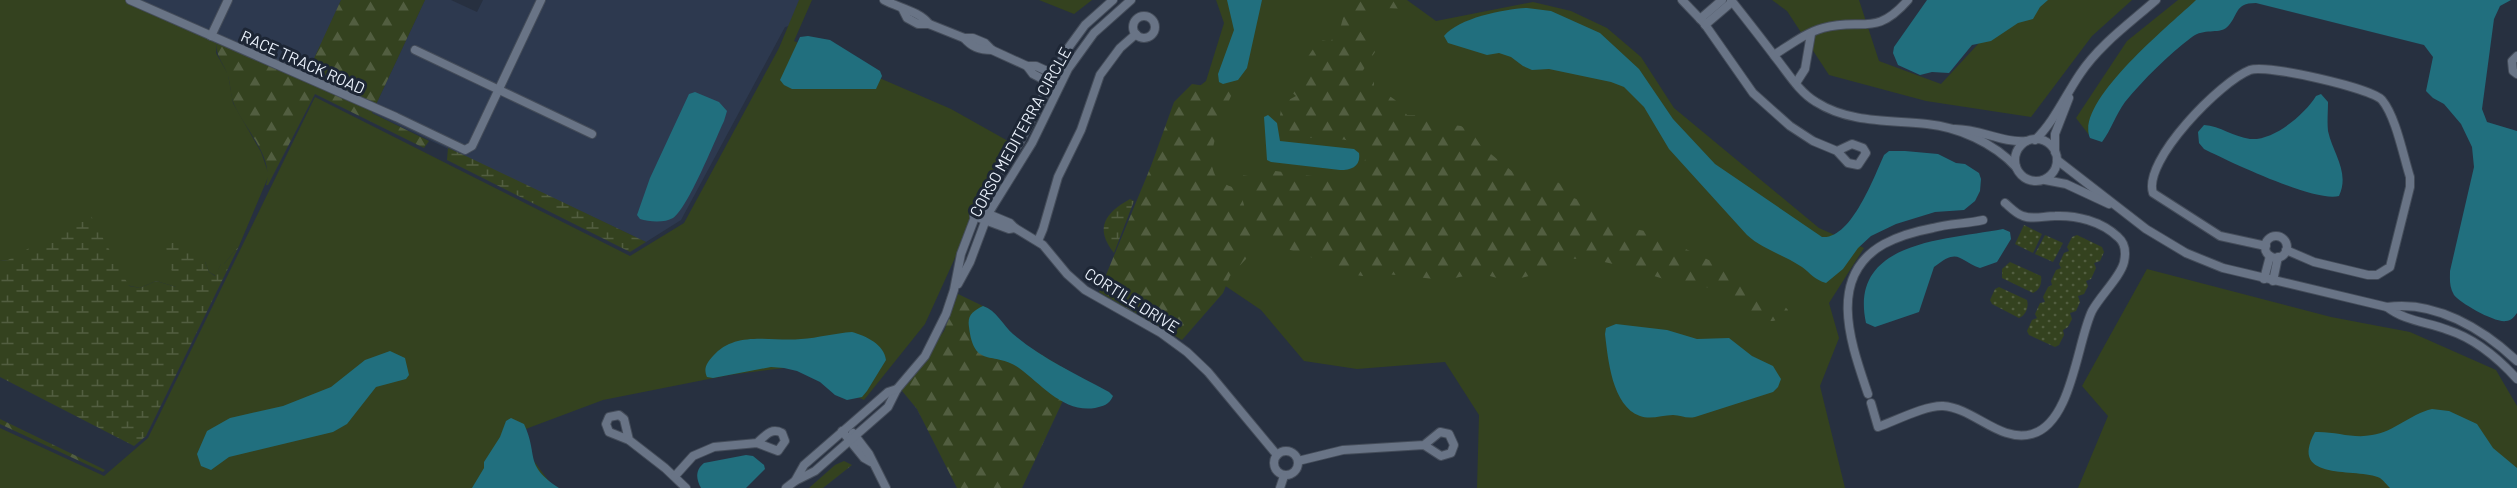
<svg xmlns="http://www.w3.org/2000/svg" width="2517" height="488" viewBox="0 0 2517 488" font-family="Barlow,sans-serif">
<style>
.built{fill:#2d394f}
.green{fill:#34421f}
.forest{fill:url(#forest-firs)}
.wetland{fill:url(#wetland-marsh)}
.park{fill:url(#park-dots)}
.water{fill:#216f7e}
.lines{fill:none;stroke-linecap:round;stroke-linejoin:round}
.minor-casing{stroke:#444c59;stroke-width:10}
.minor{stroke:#697486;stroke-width:8}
.labels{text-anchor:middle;stroke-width:6;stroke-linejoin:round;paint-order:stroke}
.street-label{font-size:16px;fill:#ebf2fc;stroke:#1d2635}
</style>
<defs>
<pattern id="forest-firs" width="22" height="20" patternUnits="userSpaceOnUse" patternTransform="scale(1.5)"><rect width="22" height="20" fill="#34421f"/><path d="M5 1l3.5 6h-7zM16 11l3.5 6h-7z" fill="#525e40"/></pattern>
<pattern id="wetland-marsh" width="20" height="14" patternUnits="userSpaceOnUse" patternTransform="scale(1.5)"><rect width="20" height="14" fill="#34421f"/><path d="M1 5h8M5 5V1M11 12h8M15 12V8" fill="none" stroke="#525e40"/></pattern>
<pattern id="park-dots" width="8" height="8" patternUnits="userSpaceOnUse" patternTransform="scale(1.5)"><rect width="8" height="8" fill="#34421f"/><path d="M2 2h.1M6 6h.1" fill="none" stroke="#525e40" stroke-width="1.8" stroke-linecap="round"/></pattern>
</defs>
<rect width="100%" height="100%" fill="#273040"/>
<g class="built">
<polygon points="130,0 341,0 305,80"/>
<polygon points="425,0 451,0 477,12 483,0 805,0 793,25 785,27 681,220 646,242 372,113"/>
</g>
<g class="green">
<polygon points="0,0 130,0 217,42 216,53 228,74 233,103 261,152 269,175 239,246 224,264 221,264 216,276 209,272 205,262 176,287 156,281 140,288 8,260 0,261"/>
<polygon points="799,0 812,0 794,41 951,109 1008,141 925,324 864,400 792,367 729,375 603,400 523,430 527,452 554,488 0,488 0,428 104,476 148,438 315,97 630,256 684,223 779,48"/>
<polygon points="1039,0 1092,0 1074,14"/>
<polygon points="1216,0 1407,0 1436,21 1533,2 1571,11 1607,28 1641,57 1674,108 1819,228 1864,248 1829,303 1839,338 1820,386 1845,488 1477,488 1479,415 1445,362 1357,369 1304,361 1261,310 1221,283 1105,285 1175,105 1206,81 1224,23"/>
<polygon points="1772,0 1859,0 1879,61 1941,84 1979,43 2033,0 2132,0 2092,36 2031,117 1926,101 1829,75 1787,11"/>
<polygon points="2178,0 2253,0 2222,4 2149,60 2089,135 2076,118 2127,41"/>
<polygon points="2147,269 2331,317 2410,332 2496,370 2517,406 2517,488 2078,488 2108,416 2082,386"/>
</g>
<g class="forest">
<path d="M 341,0 L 425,0 L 372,113 L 429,141 L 424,148 L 315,94 L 268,185 L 266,185 C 275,158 244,128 234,104 C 230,95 231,85 228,76 C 224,62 215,57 217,42 L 304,80 Z"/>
<path d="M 1348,0 L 1404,0 L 1408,9 L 1386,8 L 1376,14 L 1371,26 L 1360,31 L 1375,52 L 1360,75 L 1374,80 L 1374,92 C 1393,95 1396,99 1407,115 L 1423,115 L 1430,122 L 1461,126 L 1473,134 L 1481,146 L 1513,172 L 1553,179 L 1562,185 L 1568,196 L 1604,209 L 1606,224 L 1662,234 L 1673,243 L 1713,262 L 1766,296 L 1781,302 L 1788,310 L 1786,316 C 1782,318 1777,320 1773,321 C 1758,323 1731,295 1713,289 C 1702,285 1692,287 1681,284 C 1639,273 1601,254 1556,260 L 1552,267 L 1537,274 L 1508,281 L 1479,273 L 1445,280 L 1386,274 L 1362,276 L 1340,272 L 1319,260 L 1276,245 L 1261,237 L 1243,175 L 1257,178 L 1263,170 C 1291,171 1335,184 1360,173 L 1366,157 C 1363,150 1359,144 1350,141 C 1326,133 1266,151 1283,103 L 1296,96 L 1289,90 C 1301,74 1306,53 1322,40 L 1330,42 L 1340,29 Z"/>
<path d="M 1192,84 L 1219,88 L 1236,85 C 1227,105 1200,160 1218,179 C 1224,185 1233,187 1240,190 L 1253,239 L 1246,259 L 1230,276 L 1223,293 L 1182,340 L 1099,292 L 1151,166 L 1174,102 Z"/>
<polygon points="958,294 987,308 1017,340 1075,375 1022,488 957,488 917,409 898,386 915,369 944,331"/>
<polygon points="0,419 97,466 105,470 103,472 0,424"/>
<polygon points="844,461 852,465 823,488 809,488 835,465"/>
</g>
<g class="wetland">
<polygon points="448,148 468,157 646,242 630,252 447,160"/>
<path d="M 1130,199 L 1134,201 L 1114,253 C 1094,228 1105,213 1130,199 Z"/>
<polygon points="90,214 129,286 140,288 156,281 176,287 165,245 183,240 205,262 209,272 215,276 221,264 224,264 239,246 146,436 134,446 0,377 0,261 8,260"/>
</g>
<g class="park">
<polygon points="2024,225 2042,234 2033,253 2015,244"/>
<polygon points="2045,235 2063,243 2053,262 2035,254"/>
<polygon points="2077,235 2102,247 2104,252 2100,261 2094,263 2096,268 2091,279 2086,281 2088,286 2084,294 2078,296 2080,302 2076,311 2070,313 2072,319 2068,327 2063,330 2064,335 2059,345 2055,347 2029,335 2027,331 2032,320 2037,318 2035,314 2040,303 2045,302 2043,297 2048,287 2052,285 2051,281 2056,270 2061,268 2059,264 2064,253 2069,251 2067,247 2072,237"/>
<path d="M 2010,262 L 2041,276 C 2042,283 2040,290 2033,293 L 2002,278 L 2002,269 Z"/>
<path d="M 1999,287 L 2027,300 C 2029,307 2026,315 2019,318 L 1992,304 L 1990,300 L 1995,289 Z"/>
</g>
<g class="water">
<polygon points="1227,0 1262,0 1247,68 1238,80 1223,84 1219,82 1218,74 1234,30"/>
<polygon points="1927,0 2048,0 2040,7 2033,19 2018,23 1991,41 1972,45 1949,73 1932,72 1920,75 1898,65 1893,53 1894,47"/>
<path d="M 2196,0 L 2511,0 L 2500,6 L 2494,19 L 2482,109 L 2487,122 L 2517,131 L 2517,313 C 2514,317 2511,321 2506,321 C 2495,323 2460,303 2454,295 C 2449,287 2450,279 2450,271 L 2474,167 L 2472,147 L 2461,124 L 2444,104 L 2433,98 L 2426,91 L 2433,57 L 2424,45 L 2256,3 C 2233,3 2239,17 2226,28 C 2218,34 2204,28 2192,37 C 2168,55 2144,79 2125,102 C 2116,114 2111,130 2102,142 L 2090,138 C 2074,102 2171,24 2196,0 Z"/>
<path d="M 1527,8 L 1551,11 L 1600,33 L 1639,69 L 1673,119 L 1715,164 L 1822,237 C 1851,240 1874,177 1884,155 L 1889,151 L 1905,151 L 1938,154 L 1956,163 L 1965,164 L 1979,173 L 1981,179 L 1980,191 L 1975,201 L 1964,210 L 1935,212 L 1896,224 L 1871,236 L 1858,248 L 1843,269 L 1826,283 C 1815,280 1810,273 1802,267 C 1784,255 1762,249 1747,235 L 1669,149 L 1644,107 L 1624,87 L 1611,82 L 1549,69 L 1532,70 L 1523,66 L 1511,57 L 1499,53 L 1487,55 L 1448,43 L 1444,36 C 1459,18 1504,9 1527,8 Z"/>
<polygon points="808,36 830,40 880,71 882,76 876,89 792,89 784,85 780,80 800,37"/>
<path d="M 695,92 L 719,102 L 727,111 L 724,121 C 715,140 688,208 673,218 C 665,223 649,222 640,219 L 637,215 L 650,178 L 689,94 Z"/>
<path d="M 2321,94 L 2328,102 C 2328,111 2327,122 2328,131 C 2333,154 2350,172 2339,196 C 2316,203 2228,161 2204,149 L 2199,143 L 2198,132 L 2204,125 C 2220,126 2234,137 2250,139 C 2274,141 2305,114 2316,96 Z"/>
<path d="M 1268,115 L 1277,123 L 1280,141 L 1354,149 L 1359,153 C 1361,166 1352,170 1340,170 L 1271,162 L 1267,160 L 1264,117 Z"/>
<path d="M 2003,229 L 2010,232 L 2011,239 L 1997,262 L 1980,268 C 1958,260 1959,247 1934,267 L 1919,312 L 1875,327 L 1866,323 C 1848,240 1947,240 2003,229 Z"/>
<path d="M 983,306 C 996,310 1003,325 1013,334 C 1041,358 1076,374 1109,392 L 1113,396 C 1109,405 1103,406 1095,408 C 1064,413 1042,385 1019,368 C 994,350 974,370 969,327 C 967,315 973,311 983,306 Z"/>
<path d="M 1616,324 L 1667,330 L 1697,339 L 1729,338 L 1752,356 L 1773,366 L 1781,379 L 1778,387 L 1773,392 L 1695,417 C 1686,419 1681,415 1673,415 C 1662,415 1651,420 1640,416 C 1612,406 1608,359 1605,334 L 1606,328 Z"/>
<path d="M 852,332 C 866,336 884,344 886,360 L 867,391 L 862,397 L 847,400 L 835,395 L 820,382 L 797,371 L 784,368 L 771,367 L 713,378 L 707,377 C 703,368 707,363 713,356 C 736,330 771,342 801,339 C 818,338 835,333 852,332 Z"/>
<polygon points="390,351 405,358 409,375 406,379 376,387 347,424 333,432 229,457 211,470 201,466 197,454 207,431 230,418 283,406 331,387 365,360"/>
<path d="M 2432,409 L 2449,411 L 2477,424 L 2493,448 L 2517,468 L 2517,488 L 2390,488 C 2387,485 2383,480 2380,478 C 2358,467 2287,483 2315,432 C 2335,431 2353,439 2372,435 C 2394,432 2410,414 2432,409 Z"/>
<path d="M 511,418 L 524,424 C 539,456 523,464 559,488 L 472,488 L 484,468 L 484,462 L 500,437 L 506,421 Z"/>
<path d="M 746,455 L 753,456 L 764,465 L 765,469 L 746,488 L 701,488 C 696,479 695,470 704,463 Z"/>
</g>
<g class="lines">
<defs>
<g id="minor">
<polyline points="130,0 396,117 465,150 472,146 541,0"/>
<path d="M 884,0 C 899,8 919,11 929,24"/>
<polyline points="1682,0 1704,23 1753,93 1790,126 1813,141 1837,151 1848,163 1858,165 1866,153 1863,148 1852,144 1837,151"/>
<path d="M 1731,0 C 1746,19 1761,38 1776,58 C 1788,73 1799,92 1816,102 C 1849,123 1889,120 1927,124 C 1958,127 1994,143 2016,167"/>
<polyline points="903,10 907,18 918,24 929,24 964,38 973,38 985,43 992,50 1027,66 1036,66 1056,75"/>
<circle cx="1144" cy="27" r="11"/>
<polyline points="1700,19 1722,0"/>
<polyline points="1705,25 1732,2"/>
<polyline points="211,36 228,0"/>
<path d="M 964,38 C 972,47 979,50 992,50"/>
<polyline points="415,50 592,134"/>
<path d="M 1774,55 C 1790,45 1805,33 1823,28 C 1862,17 1875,38 1908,0"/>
<polyline points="2517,56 2512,61 2513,71 2517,74"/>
<polyline points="1027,66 1033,74 1052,84"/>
<polyline points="1796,83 1805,69 1811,34"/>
<path d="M 1955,129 C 1980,129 2002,143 2026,141"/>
<circle cx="2036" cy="160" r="21"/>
<path d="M 2035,140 C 2054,122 2065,96 2080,74 C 2099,45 2130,23 2156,0"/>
<polyline points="2055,152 2055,134 2069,98"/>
<polyline points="2057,160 2146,229 2186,253 2223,268 2387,307"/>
<polyline points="2045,180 2066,184 2109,204"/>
<polyline points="974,216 1009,229 1015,228 1010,223 986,213"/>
<polyline points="1015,228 1043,245 1067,274 1085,290 1161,333 1187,352 1208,372 1277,455"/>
<circle cx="2276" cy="247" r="11"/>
<polyline points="1038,241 1043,229 1058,177 1081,130 1100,75 1120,48 1136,34"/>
<path d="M 2266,246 L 2220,236 L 2153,193 C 2142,161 2221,81 2250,70 C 2266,64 2371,88 2382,100 C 2396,117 2403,155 2410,177 L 2410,187 L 2390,267 L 2377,275 L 2368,275 L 2314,262 L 2286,250"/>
<polyline points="2264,279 2270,256"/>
<polyline points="2273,281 2278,257"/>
<polyline points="958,284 970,262 988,214 1032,143 1068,69 1094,33 1131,0"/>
<path d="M 2517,361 C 2483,329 2435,300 2387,307 C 2405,321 2427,322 2448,330 C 2476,339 2498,358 2517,379"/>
<path d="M 1868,394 C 1852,346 1825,277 1884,244 C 1899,236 1917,231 1933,228 C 1949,223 1967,224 1983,220"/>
<path d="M 1871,403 L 1878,427 C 1895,421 1926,405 1943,406 C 1974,408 2000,443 2032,434 C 2072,423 2077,342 2092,311 C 2100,296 2121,276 2124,262 C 2126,253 2125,243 2118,237 C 2101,221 2076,215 2055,216 C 2044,216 2033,220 2023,216 C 2016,214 2010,207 2005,203"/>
<polyline points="842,431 864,458 871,462"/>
<polyline points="853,433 869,454 886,488"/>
<polyline points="629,440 624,419 619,415 609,417 606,424 609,432 629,440 665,468 686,488"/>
<circle cx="1286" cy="463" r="12"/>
<polyline points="1298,461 1343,450 1424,445 1440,432 1449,434 1454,445 1451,453 1441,456 1424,445"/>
<path d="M 675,476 L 693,456 L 714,447 L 757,443 L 778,451 L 785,441 L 782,433 C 771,427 765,436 757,443"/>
<polyline points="795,481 815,471 888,407 897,389 925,356 946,314 954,290 961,254 983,196 1020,142 1066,51 1085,25 1113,0"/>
<polyline points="786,488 795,481 804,465 888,392 897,389"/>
<polyline points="1280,488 1284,476"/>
</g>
</defs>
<use href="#minor" class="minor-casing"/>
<use href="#minor" class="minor"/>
</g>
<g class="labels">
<g class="street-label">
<text transform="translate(303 62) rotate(24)" y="6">RACE TRACK ROAD</text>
<text transform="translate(1020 132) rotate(-61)" y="6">CORSO MEDITERRA CIRCLE</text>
<text transform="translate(1132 300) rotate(32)" y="6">CORTILE DRIVE</text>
</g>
</g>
</svg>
